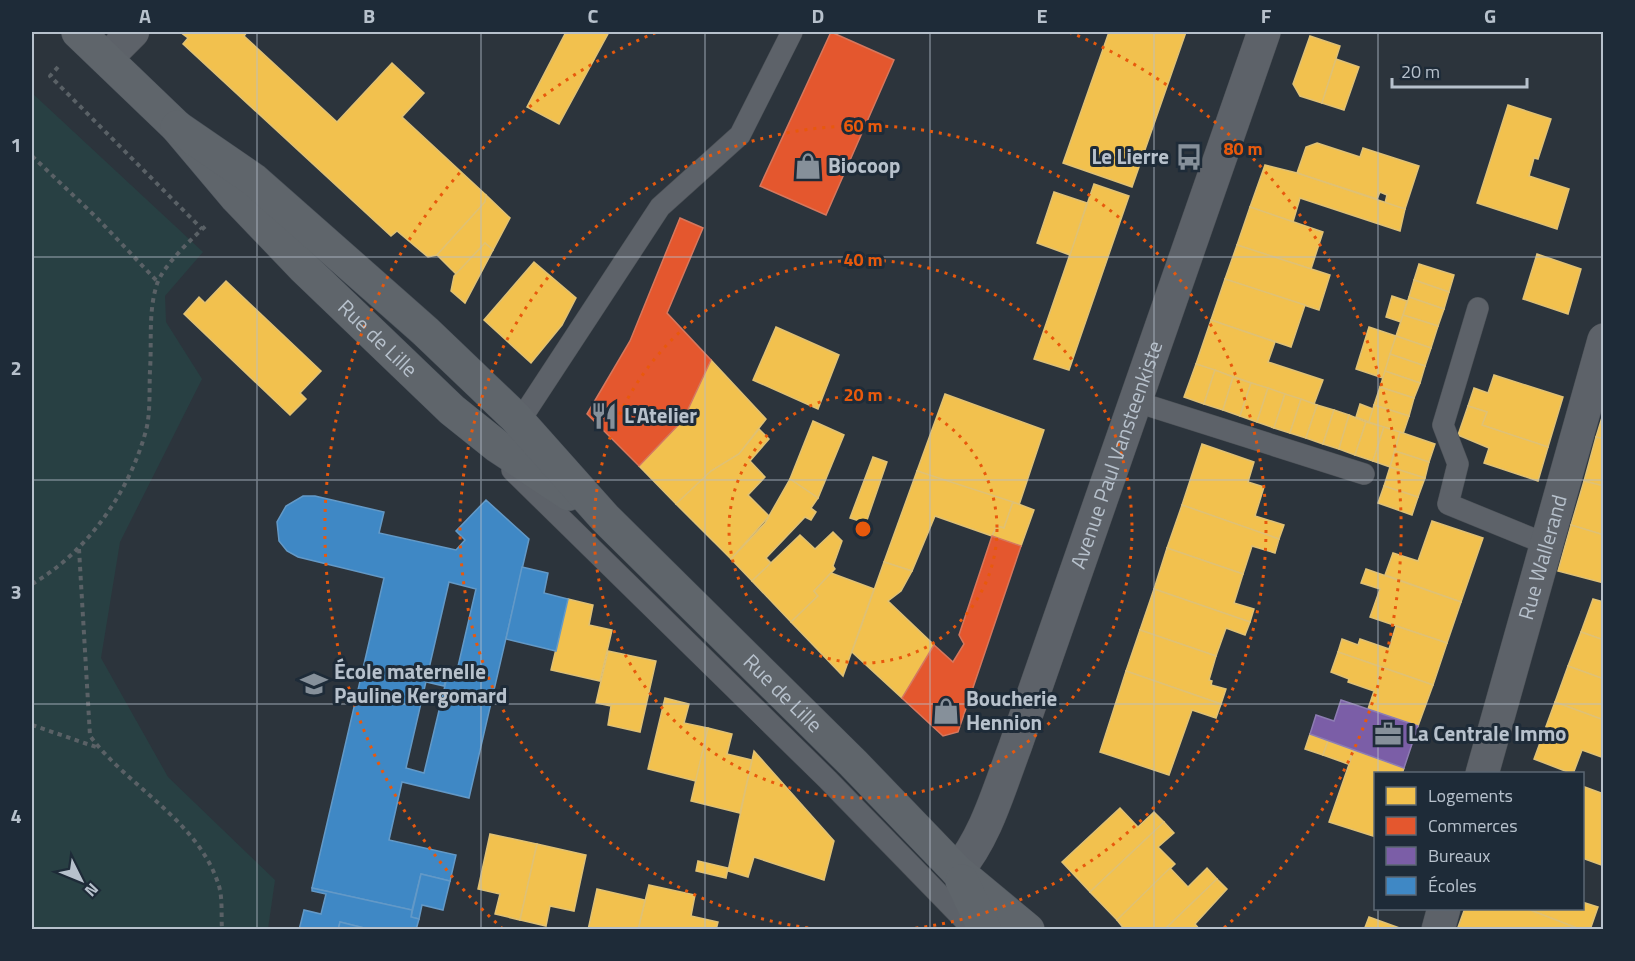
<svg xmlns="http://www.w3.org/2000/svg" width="1635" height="961" viewBox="0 0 1635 961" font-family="'Titillium Web',sans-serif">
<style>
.green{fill:#284043}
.homes{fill:#f2c14e;stroke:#e0c174;stroke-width:1.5}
.shops{fill:#e4572e;stroke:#d6775d;stroke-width:1.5}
.offices{fill:#7b5ea7;stroke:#8d7cb2;stroke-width:1.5}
.schools{fill:#3f88c5;stroke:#6399c7;stroke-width:1.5;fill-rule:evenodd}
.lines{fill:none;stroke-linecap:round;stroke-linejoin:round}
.service-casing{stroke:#4b5056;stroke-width:22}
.pedestrian-casing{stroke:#4b5056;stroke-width:33}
.minor-casing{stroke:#4b5056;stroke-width:34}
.tertiary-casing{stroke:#4b5056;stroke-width:34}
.primary-casing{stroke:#4a5159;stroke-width:34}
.path{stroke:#5a6166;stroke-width:4;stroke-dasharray:4.5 4.5;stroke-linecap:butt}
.service{stroke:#5d6269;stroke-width:21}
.pedestrian{stroke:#5d6269;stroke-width:32}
.minor{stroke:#5d6269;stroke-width:33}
.tertiary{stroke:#5d6269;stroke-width:33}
.primary{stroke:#5f656b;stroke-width:33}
.grid{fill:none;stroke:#b7c1cc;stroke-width:1.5;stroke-opacity:0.55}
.ring{fill:none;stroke:#e8590c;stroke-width:3;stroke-dasharray:3 6}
.labels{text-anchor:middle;stroke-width:6;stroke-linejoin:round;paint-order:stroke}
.poi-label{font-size:21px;font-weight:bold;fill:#b7c1cc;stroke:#1e2b38;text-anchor:start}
.street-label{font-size:21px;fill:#b7c1cc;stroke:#1e2b38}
.centre{fill:#e8590c;stroke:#1e2b38;stroke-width:3}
.ring-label{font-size:18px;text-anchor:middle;font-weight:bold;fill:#e8590c;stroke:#1e2b38;stroke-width:6;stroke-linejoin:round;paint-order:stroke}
.neatline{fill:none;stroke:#b7c1cc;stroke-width:2}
.grid-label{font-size:20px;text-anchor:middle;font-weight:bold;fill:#b7c1cc}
</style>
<rect width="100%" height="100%" fill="#2c343c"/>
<polygon class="green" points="32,93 203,252 165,296 166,322 202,379 120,542 101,658 168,777 275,880 268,929 32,929"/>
<g class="homes">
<polygon points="180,32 247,32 244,36 337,122 392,63 424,93 402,117 486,195 485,202 437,255 428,257 397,231 391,236 183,44 188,38"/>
<polygon points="566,32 609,32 559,124 527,107"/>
<polygon points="1109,32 1186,32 1132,187 1063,163"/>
<polygon points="1310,36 1340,46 1322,103 1300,96 1293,84"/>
<polygon points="1336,59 1359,67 1344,110 1322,103"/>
<polygon points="1508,105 1551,119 1538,159 1534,158 1529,176 1569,189 1557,229 1477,203"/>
<polygon points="1317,143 1360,157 1363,148 1419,166 1405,209 1385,203 1387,195 1380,192 1377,199 1297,173 1306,147"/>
<polygon points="1265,165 1297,173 1405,209 1400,231 1300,198 1293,222 1250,207"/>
<polygon points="1094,184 1129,196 1069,370 1034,359"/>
<polygon points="1054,192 1087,203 1070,255 1037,243"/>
<polygon points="486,195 510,218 493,250 485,243 456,274 437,255 485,202"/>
<polygon points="1250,207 1323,232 1311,269 1237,245"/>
<polygon points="485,243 493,250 465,303 451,291 454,276"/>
<polygon points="1237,245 1330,275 1319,310 1225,279"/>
<polygon points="1537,254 1581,269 1568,314 1523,299"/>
<polygon points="534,262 576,298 562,325 531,363 484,320"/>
<polygon points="1419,264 1454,275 1449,292 1414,280"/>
<polygon points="1225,279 1305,305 1291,347 1211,320"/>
<polygon points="1414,280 1449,292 1444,309 1409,297"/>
<polygon points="226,281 321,371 300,393 306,399 290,415 184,314 199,297 205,303"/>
<polygon points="1392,296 1407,301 1401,322 1386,317"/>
<polygon points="1409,297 1444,309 1438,326 1403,315"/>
<polygon points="1403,315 1438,326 1431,348 1396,336"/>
<polygon points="1211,320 1275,342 1268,362 1323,380 1314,404 1196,364"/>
<polygon points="776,327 839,355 818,409 753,380"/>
<polygon points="1369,327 1396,336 1383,378 1356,369"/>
<polygon points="1396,336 1431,348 1425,366 1390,354"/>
<polygon points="1390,354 1425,366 1420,383 1385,371"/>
<polygon points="711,360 766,419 739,454 711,471 676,504 639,466 683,420"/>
<polygon points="1196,364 1215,370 1204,404 1184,397"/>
<polygon points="1215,370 1233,377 1223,410 1204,404"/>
<polygon points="1385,371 1420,383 1414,398 1380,387"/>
<polygon points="1494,375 1563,397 1548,447 1482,425 1487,412 1468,406 1474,388 1488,393"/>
<polygon points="1233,377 1251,383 1240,416 1223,410"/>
<polygon points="1251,383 1268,388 1257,422 1240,416"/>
<polygon points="1380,387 1414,398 1409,416 1374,405"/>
<polygon points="1268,388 1285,394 1274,428 1257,422"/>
<polygon points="945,394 1044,430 1019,505 917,471"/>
<polygon points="1285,394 1301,399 1290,433 1274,428"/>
<polygon points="1301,399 1317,405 1306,438 1290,433"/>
<polygon points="1360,404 1373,409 1369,422 1356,417"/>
<polygon points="1317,405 1334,410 1323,444 1306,438"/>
<polygon points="1374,405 1409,416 1403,434 1369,422"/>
<polygon points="1468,406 1487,412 1482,425 1548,447 1538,481 1484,463 1489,448 1458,435"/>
<polygon points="1334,410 1349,415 1339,449 1323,444"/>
<polygon points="1604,411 1604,439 1596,437"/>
<polygon points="1349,415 1366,422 1355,455 1339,449"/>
<polygon points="813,421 844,435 818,498 790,479"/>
<polygon points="1366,422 1384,427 1373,461 1355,455"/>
<polygon points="1384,427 1400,432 1390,467 1373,461"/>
<polygon points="759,429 769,439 750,461 765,477 748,495 769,516 731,559 676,504 711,471 739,454"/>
<polygon points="1400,432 1435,444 1429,462 1395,451"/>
<polygon points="1596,437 1604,439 1604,486 1584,481"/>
<polygon points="1202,444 1254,462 1248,482 1264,487 1255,516 1284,525 1279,539 1182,505"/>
<polygon points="1395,451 1429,462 1425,478 1390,467"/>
<polygon points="873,457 887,462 866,523 850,518"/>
<polygon points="1390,467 1425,478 1418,497 1384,486"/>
<polygon points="917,471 1013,502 1004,528 997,526 992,536 935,516 912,571 884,562"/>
<polygon points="790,479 818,498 811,508 816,512 811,520 805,517 766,558 771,563 752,581 731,559 765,523"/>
<polygon points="1584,481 1604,486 1604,535 1571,525"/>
<polygon points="1384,486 1418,497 1412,515 1378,503"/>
<polygon points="1013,502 1034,510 1021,546 992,536 997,526 1004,528"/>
<polygon points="1182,505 1279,539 1275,553 1252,546 1243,574 1167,548"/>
<polygon points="1432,521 1483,538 1461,602 1385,575 1393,553 1418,561"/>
<polygon points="1571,525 1604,535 1604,583 1558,571"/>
<polygon points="833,532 842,541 833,566 835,569 814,591 818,596 791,622 752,581 800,535 815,549"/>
<polygon points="1167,548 1243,574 1234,603 1254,609 1250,622 1154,589"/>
<polygon points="884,562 912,571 901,591 888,601 934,645 902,698 852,652"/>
<polygon points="1366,569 1461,602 1447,643 1370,617 1380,589 1361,583"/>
<polygon points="831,573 874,589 843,676 791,622 818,596 814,591"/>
<polygon points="1154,589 1250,622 1245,635 1226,628 1216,656 1140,630"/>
<polygon points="568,599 593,605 589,625 612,630 600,681 551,670"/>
<polygon points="1593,599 1604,602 1604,640 1581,632"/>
<polygon points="1396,626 1447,643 1433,685 1338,652 1342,639 1358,645 1360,639 1389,649"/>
<polygon points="1140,630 1216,656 1209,680 1212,681 1211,685 1226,689 1221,704 1126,671"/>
<polygon points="1581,632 1604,640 1604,679 1568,666"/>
<polygon points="608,651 656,661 640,732 608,725 611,706 596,703"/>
<polygon points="1338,652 1433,685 1418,726 1368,709 1374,691 1348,682 1349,679 1331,672"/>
<polygon points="1568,666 1604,679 1604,720 1555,702"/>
<polygon points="1126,671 1221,704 1216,718 1192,710 1169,775 1100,752"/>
<polygon points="665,698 689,704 684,723 708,728 696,781 648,769"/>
<polygon points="1555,702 1604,720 1604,758 1582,750 1573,774 1534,759"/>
<polygon points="708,728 732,734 727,754 752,760 740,813 691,801"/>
<polygon points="1310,734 1328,741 1323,755 1305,749"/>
<polygon points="1328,741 1354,750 1348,764 1323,755"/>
<polygon points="1354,750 1404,768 1402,774 1376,774 1376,837 1329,822"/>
<polygon points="754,751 834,841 824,880 754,857 748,877 728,871"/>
<polygon points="1582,786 1604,794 1604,866 1582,858"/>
<polygon points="1120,808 1138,827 1154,812 1164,822 1090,892 1062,862"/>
<polygon points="1164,822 1174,833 1158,847 1175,864 1117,920 1090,892"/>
<polygon points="490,834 537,844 520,920 495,914 500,894 478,889"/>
<polygon points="537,844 586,855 574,911 550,906 546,926 520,920"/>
<polygon points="698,861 728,868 726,878 696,871"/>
<polygon points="1170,868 1188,887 1207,868 1217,879 1164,930 1125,930 1117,920"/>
<polygon points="1217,879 1227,889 1195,924 1200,930 1164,930"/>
<polygon points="649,885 695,895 691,916 718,922 716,930 638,930"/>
<polygon points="597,889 645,900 638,930 588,930"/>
<polygon points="1582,902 1598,907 1590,930 1582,930 1525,908 1582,908"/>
<polygon points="1465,908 1525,908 1582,930 1457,930"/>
<polygon points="1369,917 1405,930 1364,930"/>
</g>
<g class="shops">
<polygon points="831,32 894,60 826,215 760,186"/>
<polygon points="680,218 703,228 667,313 711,360 683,420 639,466 587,414 630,341"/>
<polygon points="992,536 1021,546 958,732 943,736 902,698 934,645 953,662 964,644 959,635"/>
</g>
<polygon class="offices" points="1341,700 1418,726 1404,768 1310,734 1316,715 1334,721"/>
<g class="schools">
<path d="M 303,496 L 315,496 L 384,512 L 379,533 L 456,550 L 465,540 L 456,531 L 486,500 L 529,539 L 469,798 L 402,782 L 389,840 L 456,855 L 450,881 L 421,874 L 412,910 L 312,888 L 384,578 L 298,557 L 287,551 L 279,541 L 277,522 L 286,506 ZM 449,582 L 476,589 L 456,675 L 448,673 L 424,773 L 406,768 Z"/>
<polygon points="522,567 548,573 544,593 568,599 556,651 506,639"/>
<polygon points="429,669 448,673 444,686 426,682"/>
<polygon points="421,874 450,881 443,910 422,905 419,919 411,917"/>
<polygon points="312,888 412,910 411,917 419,919 416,930 372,930 340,922 338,930 299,930 304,910 321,914 326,894 312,891"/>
<polygon points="340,922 372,930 338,930"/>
</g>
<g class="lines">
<defs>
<g id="service">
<polyline points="1478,308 1443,425 1458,464 1448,504 1546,544"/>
<polyline points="1137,402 1364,474"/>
<polyline points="519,422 660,207 740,135 792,32"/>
<polyline points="512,470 828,780 974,930"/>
</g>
<polyline id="pedestrian" points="106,59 133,32"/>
<g id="minor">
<path id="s1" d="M 1482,774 L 1604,340"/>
<polyline points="1438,930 1444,908"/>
</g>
<g id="tertiary">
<path id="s2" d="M 957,871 C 986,837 999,789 1015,747 L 1264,32"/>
</g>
<g id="primary">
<path id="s3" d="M 78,32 L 177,127 L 236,197 L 304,268 L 452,410 L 497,446 L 569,494"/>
<path id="s4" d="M 177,127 L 254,180 L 425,331 L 515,417 L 605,518 L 853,763 L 957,871 L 1028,930"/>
<polyline points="962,881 985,930"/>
</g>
</defs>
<use href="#service" class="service-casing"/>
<use href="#pedestrian" class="pedestrian-casing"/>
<use href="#minor" class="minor-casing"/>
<use href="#tertiary" class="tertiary-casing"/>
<use href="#primary" class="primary-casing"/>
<g class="path">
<polyline points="58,67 50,76 202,229"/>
<polyline points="32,156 95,216 157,281"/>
<path d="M 79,549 L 90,736 C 128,787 197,820 218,883 C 223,896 221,915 222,930"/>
<path d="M 32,584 C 86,553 128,494 145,434 C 151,415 149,390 150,370 C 152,341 148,312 157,284 C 163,266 192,238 207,225"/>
<polyline points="32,725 99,748"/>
</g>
<use href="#service" class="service"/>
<use href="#pedestrian" class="pedestrian"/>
<use href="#minor" class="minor"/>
<use href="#tertiary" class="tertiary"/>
<use href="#primary" class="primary"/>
</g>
<path class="grid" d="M 257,32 L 257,930M 481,32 L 481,930M 705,32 L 705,930M 930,32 L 930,930M 1154,32 L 1154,930M 1378,32 L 1378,774M 32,257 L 1604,257M 32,480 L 1604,480M 32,704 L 1604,704M 1378,908 L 1378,930"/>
<g class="ring">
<circle cx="863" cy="529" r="134"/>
<circle cx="863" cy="529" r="269"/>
<path d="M817 929A403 403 0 1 1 909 929"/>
<path d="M503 929A538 538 0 0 1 657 32M1069 32A538 538 0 0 1 1223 929"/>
</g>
<defs>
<symbol id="bus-bare" viewBox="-9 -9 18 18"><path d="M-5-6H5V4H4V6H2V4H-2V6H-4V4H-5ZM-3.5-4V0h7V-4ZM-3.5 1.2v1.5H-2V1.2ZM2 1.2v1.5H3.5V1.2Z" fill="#86909a" stroke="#1e2b38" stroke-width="2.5" paint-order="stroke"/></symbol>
<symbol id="shop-bare" viewBox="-9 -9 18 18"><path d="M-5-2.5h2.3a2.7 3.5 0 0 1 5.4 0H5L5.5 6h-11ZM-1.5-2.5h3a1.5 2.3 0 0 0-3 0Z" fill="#86909a" stroke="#1e2b38" stroke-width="2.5" paint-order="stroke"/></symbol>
<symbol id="restaurant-bare" viewBox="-9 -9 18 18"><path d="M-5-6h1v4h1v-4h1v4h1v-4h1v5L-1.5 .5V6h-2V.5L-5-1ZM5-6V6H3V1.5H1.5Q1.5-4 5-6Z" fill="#86909a" stroke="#1e2b38" stroke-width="2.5" paint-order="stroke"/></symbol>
<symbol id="school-bare" viewBox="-9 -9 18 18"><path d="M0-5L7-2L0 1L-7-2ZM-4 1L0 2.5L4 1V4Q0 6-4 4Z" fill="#86909a" stroke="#1e2b38" stroke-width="2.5" paint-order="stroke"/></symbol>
<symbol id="office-bare" viewBox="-9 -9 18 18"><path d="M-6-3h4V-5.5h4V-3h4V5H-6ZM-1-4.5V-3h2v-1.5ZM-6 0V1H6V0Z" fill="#86909a" stroke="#1e2b38" stroke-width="2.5" paint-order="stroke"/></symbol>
</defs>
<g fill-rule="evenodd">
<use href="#bus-bare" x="1170" y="138" width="38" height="38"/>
<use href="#shop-bare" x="789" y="147" width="38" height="38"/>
<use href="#restaurant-bare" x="585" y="397" width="38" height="38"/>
<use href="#school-bare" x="295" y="665" width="38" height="38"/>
<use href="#shop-bare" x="927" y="692" width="38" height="38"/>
<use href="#office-bare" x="1369" y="715" width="38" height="38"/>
</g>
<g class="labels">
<g class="poi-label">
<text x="1169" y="164" text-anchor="end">Le Lierre</text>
<text x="828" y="173">Biocoop</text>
<text x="624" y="423">L'Atelier</text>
<text x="334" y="679">École maternelle<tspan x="334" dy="24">Pauline Kergomard</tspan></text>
<text x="966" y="706">Boucherie<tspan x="966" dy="24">Hennion</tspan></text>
<text x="1408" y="741">La Centrale Immo</text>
</g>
<g class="street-label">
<text dy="7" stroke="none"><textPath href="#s3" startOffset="429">Rue de Lille</textPath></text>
<text dy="7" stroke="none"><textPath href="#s2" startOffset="447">Avenue Paul Vansteenkiste</textPath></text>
<text dy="7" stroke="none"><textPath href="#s1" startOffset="225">Rue Wallerand</textPath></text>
<text dy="7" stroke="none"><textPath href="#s4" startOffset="831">Rue de Lille</textPath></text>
</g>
</g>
<circle cx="863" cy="529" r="9" class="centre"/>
<g class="ring-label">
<text x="863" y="132">60 m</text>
<text x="1243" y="155">80 m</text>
<text x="863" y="266">40 m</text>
<text x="863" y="401">20 m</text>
</g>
<rect width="1635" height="961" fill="none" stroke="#1e2b38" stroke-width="66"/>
<rect x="1374" y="772" width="210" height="138" fill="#1e2b38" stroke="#5b6773" stroke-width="1.5"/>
<rect x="1386" y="787" width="30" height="18" fill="#f2c14e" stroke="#5b6773" stroke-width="1.5"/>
<text x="1428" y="802" font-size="18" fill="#b7c1cc">Logements</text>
<rect x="1386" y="817" width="30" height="18" fill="#e4572e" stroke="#5b6773" stroke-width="1.5"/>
<text x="1428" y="832" font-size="18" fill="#b7c1cc">Commerces</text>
<rect x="1386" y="847" width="30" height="18" fill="#7b5ea7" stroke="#5b6773" stroke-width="1.5"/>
<text x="1428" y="862" font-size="18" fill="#b7c1cc">Bureaux</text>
<rect x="1386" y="877" width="30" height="18" fill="#3f88c5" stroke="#5b6773" stroke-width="1.5"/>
<text x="1428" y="892" font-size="18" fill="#b7c1cc">Écoles</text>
<g transform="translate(81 880) rotate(133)" stroke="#1e2b38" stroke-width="4.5" paint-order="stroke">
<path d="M0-4.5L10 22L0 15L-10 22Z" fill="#b7c1cc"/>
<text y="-9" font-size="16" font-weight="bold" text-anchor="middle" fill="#b7c1cc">N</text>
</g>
<path d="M1392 78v9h135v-9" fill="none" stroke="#b7c1cc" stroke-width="3"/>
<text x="1401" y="78" font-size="18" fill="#b7c1cc" stroke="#1e2b38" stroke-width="4.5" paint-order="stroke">20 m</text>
<rect x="33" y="33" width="1569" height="895" class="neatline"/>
<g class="grid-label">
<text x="145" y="23">A</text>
<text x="369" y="23">B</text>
<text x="593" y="23">C</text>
<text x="818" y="23">D</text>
<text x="1042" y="23">E</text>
<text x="1266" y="23">F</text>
<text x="1490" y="23">G</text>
<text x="16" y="152">1</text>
<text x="16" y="375">2</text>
<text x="16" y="599">3</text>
<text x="16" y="823">4</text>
</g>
</svg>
